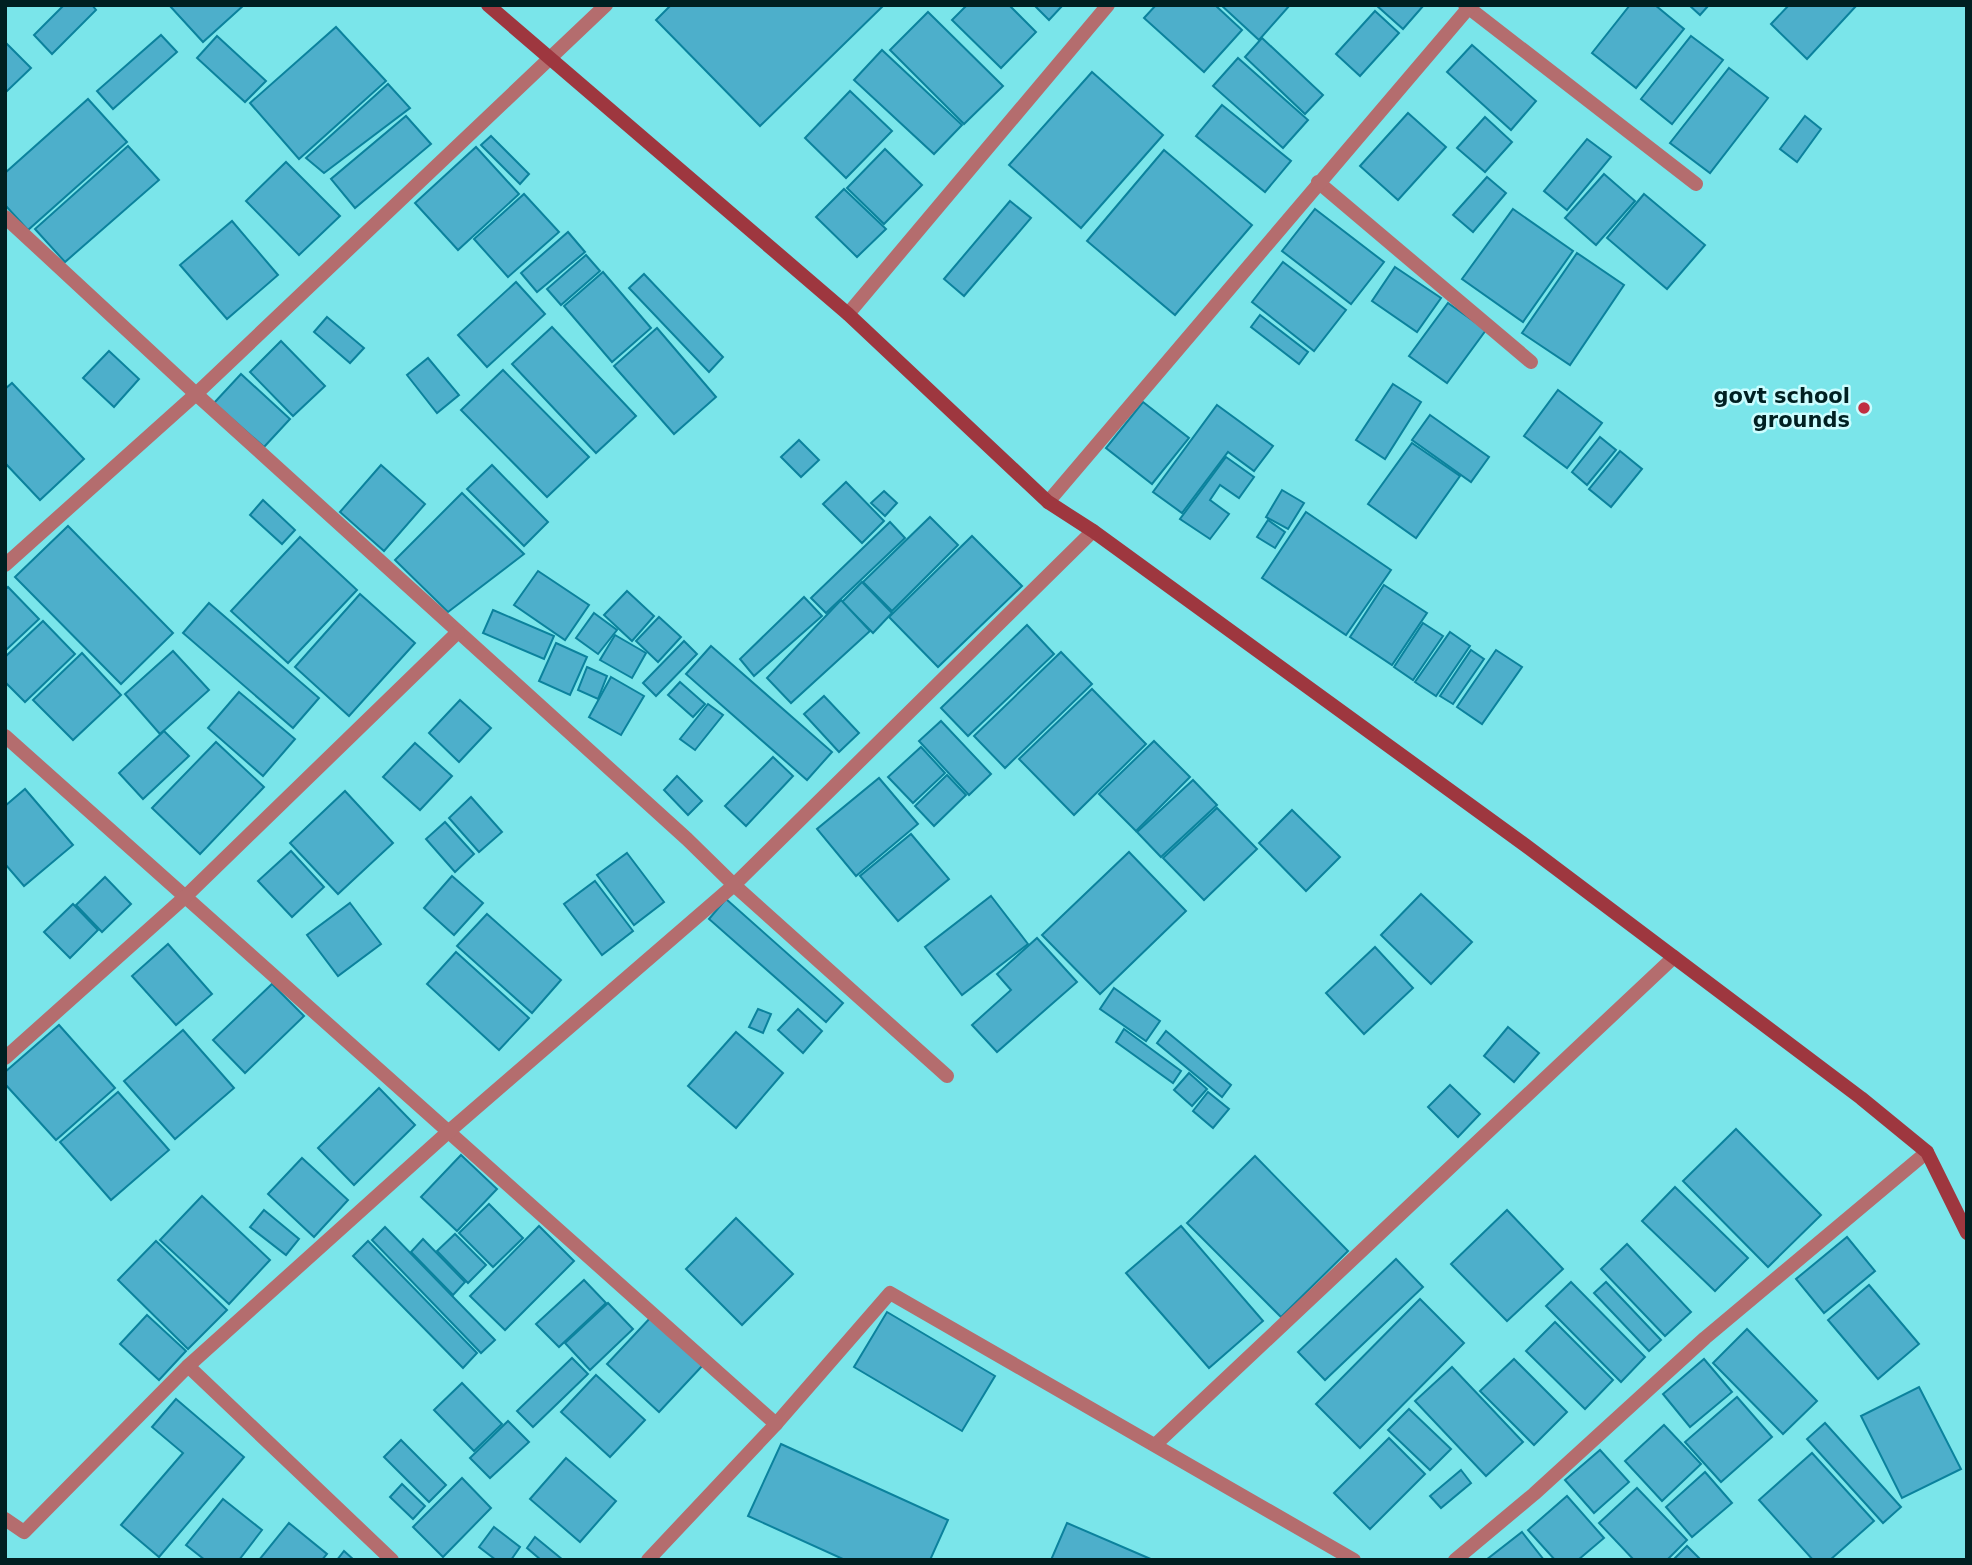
<svg xmlns="http://www.w3.org/2000/svg" width="1972" height="1565" viewBox="0 0 1972 1565" font-family="'DejaVu Sans',sans-serif">
<style>
.building{fill:#4dafcb;stroke:#0b829d;stroke-width:2}
.lines{fill:none;stroke-linecap:round;stroke-linejoin:round}
.minor{stroke:#b46d6e;stroke-width:14}
.secondary{stroke:#9e373f;stroke-width:14}
.poi-dot{fill:#c02f41;stroke:#ccfdff;stroke-width:2.5}
.labels{text-anchor:middle;stroke-width:5;stroke-linejoin:round;paint-order:stroke}
.poi-label{font-size:21px;font-weight:bold;fill:#002022;stroke:#ccfdff;text-anchor:end}
</style>
<rect width="100%" height="100%" fill="#7ae5ea"/>
<g class="building">
<polygon points="64,5 92,5 96,10 52,54 34,35"/>
<polygon points="169,5 244,5 203,42"/>
<polygon points="671,5 884,5 760,126 656,20"/>
<polygon points="967,5 1009,5 1036,32 1001,68 952,20"/>
<polygon points="1034,5 1063,5 1049,20"/>
<polygon points="1156,5 1215,5 1242,30 1204,72 1144,18"/>
<polygon points="1221,5 1290,5 1259,40"/>
<polygon points="1376,5 1424,5 1403,29"/>
<polygon points="1630,5 1655,5 1684,29 1636,88 1592,53"/>
<polygon points="1689,5 1709,5 1700,15"/>
<polygon points="1789,5 1857,5 1807,59 1771,24"/>
<polygon points="1375,11 1399,33 1360,76 1336,54"/>
<polygon points="928,12 1003,86 964,124 890,50"/>
<polygon points="336,27 386,81 299,159 250,103"/>
<polygon points="161,35 177,52 113,109 97,91"/>
<polygon points="217,36 266,81 245,102 197,58"/>
<polygon points="1691,36 1723,60 1672,124 1641,99"/>
<polygon points="1262,38 1323,95 1305,114 1245,57"/>
<polygon points="5,42 31,68 5,93"/>
<polygon points="1472,45 1536,101 1511,130 1447,72"/>
<polygon points="882,50 962,125 934,154 854,80"/>
<polygon points="1238,58 1308,120 1283,148 1213,86"/>
<polygon points="1729,68 1768,98 1710,173 1670,143"/>
<polygon points="1092,72 1163,135 1081,228 1009,165"/>
<polygon points="388,84 410,108 324,173 306,158"/>
<polygon points="850,91 892,131 846,178 805,138"/>
<polygon points="88,99 127,142 28,230 5,205 5,173"/>
<polygon points="1222,105 1291,161 1265,192 1196,136"/>
<polygon points="1408,113 1446,147 1398,200 1360,166"/>
<polygon points="406,116 431,144 355,208 331,179"/>
<polygon points="1805,116 1821,129 1797,162 1780,149"/>
<polygon points="1485,117 1512,142 1485,172 1457,148"/>
<polygon points="491,136 529,174 520,184 481,145"/>
<polygon points="1587,139 1611,157 1567,210 1544,191"/>
<polygon points="128,146 159,180 65,262 35,229"/>
<polygon points="476,147 519,194 458,250 415,203"/>
<polygon points="885,149 922,185 884,224 847,188"/>
<polygon points="1164,150 1252,225 1175,315 1087,241"/>
<polygon points="286,162 340,216 299,255 246,201"/>
<polygon points="1604,174 1635,201 1596,245 1565,218"/>
<polygon points="1487,177 1506,193 1473,232 1453,215"/>
<polygon points="844,189 886,229 857,257 816,217"/>
<polygon points="524,194 559,232 508,277 474,239"/>
<polygon points="1644,194 1705,245 1667,289 1607,238"/>
<polygon points="1010,201 1031,218 964,296 944,279"/>
<polygon points="1315,209 1384,262 1351,304 1282,251"/>
<polygon points="1513,209 1573,251 1523,322 1462,279"/>
<polygon points="232,221 278,275 227,319 180,265"/>
<polygon points="568,232 585,252 537,292 521,273"/>
<polygon points="1577,253 1624,285 1570,365 1522,333"/>
<polygon points="586,255 600,271 561,305 547,289"/>
<polygon points="1283,262 1346,310 1314,351 1252,302"/>
<polygon points="1395,267 1441,298 1417,332 1372,301"/>
<polygon points="603,272 651,328 612,362 564,306"/>
<polygon points="644,274 723,357 709,372 629,288"/>
<polygon points="516,282 545,314 487,367 458,335"/>
<polygon points="1448,303 1486,330 1447,383 1409,356"/>
<polygon points="1260,315 1308,352 1299,364 1251,327"/>
<polygon points="327,317 364,348 350,363 314,332"/>
<polygon points="552,327 636,416 596,453 512,364"/>
<polygon points="657,328 716,397 674,434 614,366"/>
<polygon points="281,341 325,386 293,416 250,372"/>
<polygon points="109,351 139,379 114,407 83,378"/>
<polygon points="428,358 459,395 437,413 407,375"/>
<polygon points="503,370 589,457 547,497 461,410"/>
<polygon points="241,374 290,419 264,447 214,403"/>
<polygon points="12,383 84,459 40,500 5,463 5,389"/>
<polygon points="1393,384 1421,402 1385,459 1356,440"/>
<polygon points="1558,390 1602,423 1567,468 1524,436"/>
<polygon points="1143,402 1189,438 1152,484 1106,448"/>
<polygon points="1217,405 1273,446 1254,471 1228,452 1182,513 1153,492"/>
<polygon points="1430,415 1489,457 1471,482 1412,440"/>
<polygon points="1600,437 1616,450 1587,485 1572,472"/>
<polygon points="799,440 819,460 801,477 781,457"/>
<polygon points="1412,443 1460,476 1416,538 1368,504"/>
<polygon points="1620,451 1642,469 1611,507 1589,489"/>
<polygon points="1226,457 1254,477 1239,498 1220,485 1210,500 1229,514 1210,539 1180,519"/>
<polygon points="381,465 425,504 384,551 340,512"/>
<polygon points="492,465 548,522 524,546 467,489"/>
<polygon points="846,482 884,521 862,543 823,504"/>
<polygon points="1282,490 1304,503 1288,529 1266,517"/>
<polygon points="884,491 897,503 885,516 871,503"/>
<polygon points="462,493 524,554 448,612 395,560"/>
<polygon points="263,500 295,530 282,544 250,515"/>
<polygon points="1306,512 1391,570 1346,635 1262,578"/>
<polygon points="930,517 958,545 892,611 863,582"/>
<polygon points="1268,520 1285,532 1275,548 1257,537"/>
<polygon points="890,522 905,538 826,613 811,598"/>
<polygon points="68,526 173,633 121,684 15,577"/>
<polygon points="972,536 1022,586 938,667 889,617"/>
<polygon points="300,537 357,590 288,663 231,611"/>
<polygon points="538,571 589,605 565,640 514,605"/>
<polygon points="862,582 892,613 873,633 842,602"/>
<polygon points="1384,585 1427,613 1392,665 1350,637"/>
<polygon points="8,587 39,619 5,651 5,590"/>
<polygon points="627,591 654,616 632,641 604,615"/>
<polygon points="360,594 415,643 349,716 295,667"/>
<polygon points="804,597 822,616 754,676 740,659"/>
<polygon points="841,600 870,631 791,703 767,678"/>
<polygon points="209,603 319,698 293,728 183,633"/>
<polygon points="493,610 554,636 544,659 483,633"/>
<polygon points="594,613 617,630 598,654 576,638"/>
<polygon points="659,617 681,637 658,662 636,641"/>
<polygon points="43,621 75,654 25,702 5,682 5,657"/>
<polygon points="1423,623 1443,636 1413,680 1394,667"/>
<polygon points="1027,625 1054,654 968,736 941,708"/>
<polygon points="1450,632 1470,646 1436,696 1415,682"/>
<polygon points="615,635 646,653 632,678 600,660"/>
<polygon points="684,641 697,654 656,696 643,683"/>
<polygon points="556,643 587,657 570,695 539,681"/>
<polygon points="711,646 832,752 807,780 686,674"/>
<polygon points="1471,650 1484,659 1453,704 1440,696"/>
<polygon points="1496,650 1522,667 1482,724 1457,707"/>
<polygon points="173,651 209,690 160,734 125,694"/>
<polygon points="1061,652 1092,684 1005,768 974,736"/>
<polygon points="82,653 121,695 73,740 33,700"/>
<polygon points="587,667 607,676 598,699 578,690"/>
<polygon points="611,677 644,696 621,735 589,717"/>
<polygon points="680,682 705,704 693,717 668,695"/>
<polygon points="1092,689 1146,744 1074,815 1019,759"/>
<polygon points="239,692 295,739 263,776 208,728"/>
<polygon points="824,696 859,733 839,752 804,714"/>
<polygon points="460,700 491,728 459,762 429,733"/>
<polygon points="708,704 723,715 695,750 680,739"/>
<polygon points="941,721 991,774 969,795 919,741"/>
<polygon points="164,731 189,756 143,799 119,773"/>
<polygon points="1154,741 1190,777 1136,831 1099,794"/>
<polygon points="216,742 264,787 200,854 152,808"/>
<polygon points="415,743 452,776 420,810 383,777"/>
<polygon points="921,747 945,773 913,803 888,777"/>
<polygon points="773,757 793,776 746,826 725,806"/>
<polygon points="947,775 966,795 934,826 915,806"/>
<polygon points="677,776 702,801 688,815 664,790"/>
<polygon points="879,778 918,824 856,876 817,829"/>
<polygon points="1193,780 1217,805 1161,857 1137,832"/>
<polygon points="25,789 73,845 24,886 5,864 5,806"/>
<polygon points="345,791 393,843 338,894 290,843"/>
<polygon points="471,797 502,832 479,852 449,818"/>
<polygon points="1217,808 1257,849 1204,900 1163,858"/>
<polygon points="1292,810 1340,857 1306,891 1259,843"/>
<polygon points="445,822 474,854 455,872 426,839"/>
<polygon points="911,834 949,879 898,921 860,876"/>
<polygon points="291,851 324,887 292,917 258,881"/>
<polygon points="1129,852 1186,911 1100,994 1042,935"/>
<polygon points="627,853 664,902 634,925 597,875"/>
<polygon points="452,876 483,903 454,935 424,908"/>
<polygon points="105,877 131,904 102,932 76,905"/>
<polygon points="595,881 633,931 602,955 564,904"/>
<polygon points="1421,894 1472,942 1431,984 1381,935"/>
<polygon points="991,896 1028,944 962,995 925,947"/>
<polygon points="726,899 843,1003 826,1022 709,919"/>
<polygon points="350,903 381,944 338,976 307,935"/>
<polygon points="73,904 98,930 70,958 44,932"/>
<polygon points="487,914 561,980 532,1013 457,946"/>
<polygon points="1037,938 1077,982 997,1052 972,1025 1011,990 997,974"/>
<polygon points="168,944 212,994 176,1025 132,976"/>
<polygon points="1375,947 1413,988 1364,1034 1326,993"/>
<polygon points="456,952 529,1018 499,1050 427,984"/>
<polygon points="272,984 304,1016 245,1073 213,1040"/>
<polygon points="1114,988 1160,1021 1146,1041 1100,1009"/>
<polygon points="758,1009 771,1014 763,1033 749,1027"/>
<polygon points="798,1009 822,1031 803,1053 778,1030"/>
<polygon points="59,1025 115,1088 56,1140 5,1084 5,1072"/>
<polygon points="1508,1027 1539,1053 1514,1082 1484,1056"/>
<polygon points="1124,1029 1181,1071 1173,1083 1116,1042"/>
<polygon points="183,1030 234,1088 175,1139 124,1081"/>
<polygon points="1166,1031 1231,1085 1222,1097 1157,1043"/>
<polygon points="736,1032 783,1073 736,1128 688,1086"/>
<polygon points="1189,1073 1207,1089 1192,1106 1174,1090"/>
<polygon points="1450,1085 1480,1114 1458,1137 1428,1107"/>
<polygon points="379,1088 415,1125 354,1185 318,1148"/>
<polygon points="118,1092 169,1150 111,1200 60,1142"/>
<polygon points="1208,1092 1229,1109 1213,1128 1193,1111"/>
<polygon points="1736,1129 1821,1215 1768,1267 1683,1181"/>
<polygon points="461,1155 497,1189 457,1231 421,1197"/>
<polygon points="1255,1156 1348,1251 1281,1317 1187,1223"/>
<polygon points="302,1158 348,1200 314,1237 268,1194"/>
<polygon points="1675,1187 1748,1258 1715,1291 1642,1221"/>
<polygon points="202,1196 270,1260 229,1304 160,1240"/>
<polygon points="489,1204 523,1238 493,1267 459,1233"/>
<polygon points="264,1210 299,1239 286,1255 250,1227"/>
<polygon points="1507,1210 1563,1269 1507,1321 1451,1264"/>
<polygon points="736,1218 793,1274 742,1325 686,1269"/>
<polygon points="539,1226 574,1261 505,1330 470,1296"/>
<polygon points="1181,1226 1263,1321 1209,1368 1126,1273"/>
<polygon points="385,1227 495,1340 481,1353 372,1240"/>
<polygon points="455,1234 486,1265 468,1283 437,1251"/>
<polygon points="1847,1237 1875,1271 1824,1313 1796,1279"/>
<polygon points="423,1239 465,1282 453,1295 411,1252"/>
<polygon points="156,1241 227,1310 188,1349 118,1280"/>
<polygon points="368,1241 477,1353 463,1368 353,1256"/>
<polygon points="1627,1244 1691,1312 1665,1336 1601,1269"/>
<polygon points="1396,1259 1423,1287 1325,1380 1298,1352"/>
<polygon points="584,1280 606,1303 559,1347 536,1324"/>
<polygon points="1571,1282 1645,1357 1621,1382 1546,1306"/>
<polygon points="1606,1282 1661,1340 1649,1351 1594,1293"/>
<polygon points="1869,1285 1919,1344 1878,1379 1828,1320"/>
<polygon points="1420,1299 1464,1343 1360,1448 1316,1404"/>
<polygon points="608,1303 633,1329 590,1370 565,1343"/>
<polygon points="887,1312 995,1376 962,1431 854,1367"/>
<polygon points="147,1315 186,1351 159,1380 120,1344"/>
<polygon points="652,1316 703,1365 659,1412 607,1364"/>
<polygon points="1555,1322 1613,1380 1585,1409 1526,1351"/>
<polygon points="1747,1329 1817,1401 1783,1434 1713,1363"/>
<polygon points="572,1358 588,1374 533,1427 517,1411"/>
<polygon points="1514,1359 1567,1412 1534,1445 1480,1391"/>
<polygon points="1704,1359 1732,1392 1690,1427 1663,1394"/>
<polygon points="1452,1367 1523,1442 1486,1476 1415,1401"/>
<polygon points="596,1375 645,1420 610,1457 561,1412"/>
<polygon points="462,1383 502,1424 474,1451 434,1410"/>
<polygon points="1919,1387 1961,1469 1902,1498 1861,1416"/>
<polygon points="1737,1397 1772,1437 1721,1482 1685,1442"/>
<polygon points="176,1399 244,1457 159,1557 121,1525 183,1453 152,1427"/>
<polygon points="1409,1409 1451,1449 1430,1470 1388,1430"/>
<polygon points="508,1421 529,1442 490,1478 470,1458"/>
<polygon points="1825,1423 1901,1507 1883,1523 1807,1439"/>
<polygon points="1664,1425 1701,1464 1662,1501 1625,1461"/>
<polygon points="1389,1438 1425,1474 1370,1529 1334,1493"/>
<polygon points="401,1440 446,1485 429,1502 384,1457"/>
<polygon points="781,1444 948,1520 930,1560 845,1560 748,1516"/>
<polygon points="1600,1450 1629,1482 1594,1513 1565,1480"/>
<polygon points="1812,1453 1874,1521 1830,1560 1813,1560 1759,1500"/>
<polygon points="566,1458 616,1501 580,1542 530,1499"/>
<polygon points="1461,1470 1471,1483 1441,1508 1430,1496"/>
<polygon points="1705,1472 1732,1503 1692,1537 1666,1507"/>
<polygon points="462,1478 491,1508 443,1557 413,1527"/>
<polygon points="402,1484 425,1506 413,1519 390,1497"/>
<polygon points="1637,1488 1687,1540 1667,1560 1634,1560 1599,1523"/>
<polygon points="1567,1496 1604,1538 1578,1560 1555,1560 1528,1530"/>
<polygon points="223,1499 262,1530 239,1560 205,1560 186,1545"/>
<polygon points="289,1523 327,1554 322,1560 259,1560"/>
<polygon points="1067,1523 1153,1560 1051,1560"/>
<polygon points="494,1527 520,1547 511,1560 496,1560 479,1547"/>
<polygon points="1522,1532 1544,1560 1486,1560"/>
<polygon points="535,1537 563,1560 541,1560 527,1548"/>
<polygon points="1687,1546 1701,1560 1673,1560"/>
<polygon points="344,1551 354,1560 337,1560"/>
</g>
<g class="lines">
<g class="minor">
<polyline points="1465,5 1696,184"/>
<polyline points="1318,182 1531,362"/>
<polyline points="5,217 196,394 687,839 734,885 947,1076"/>
<polyline points="848,314 1108,5"/>
<polyline points="1048,502 1471,5"/>
<polyline points="5,565 196,394 606,5"/>
<polyline points="5,736 776,1424 890,1293 1354,1560"/>
<polyline points="5,1058 185,897 458,632"/>
<polyline points="188,1366 392,1560"/>
<polyline points="1155,1445 1674,957"/>
<polyline points="5,1519 24,1532 188,1366 447,1133 734,885 1093,531"/>
<polyline points="648,1560 776,1424"/>
<polyline points="1455,1560 1534,1494 1705,1338 1927,1152"/>
</g>
<polyline class="secondary" points="488,5 848,314 1048,502 1093,531 1525,845 1861,1098 1927,1152 1967,1233"/>
</g>
<circle class="poi-dot" cx="1864" cy="408" r="7"/>
<g class="labels">
<g class="poi-label">
<text x="1850" y="403">govt school<tspan x="1850" dy="24">grounds</tspan></text>
</g>
</g>
<rect width="1972" height="1565" fill="none" stroke="#002022" stroke-width="14"/>
</svg>
